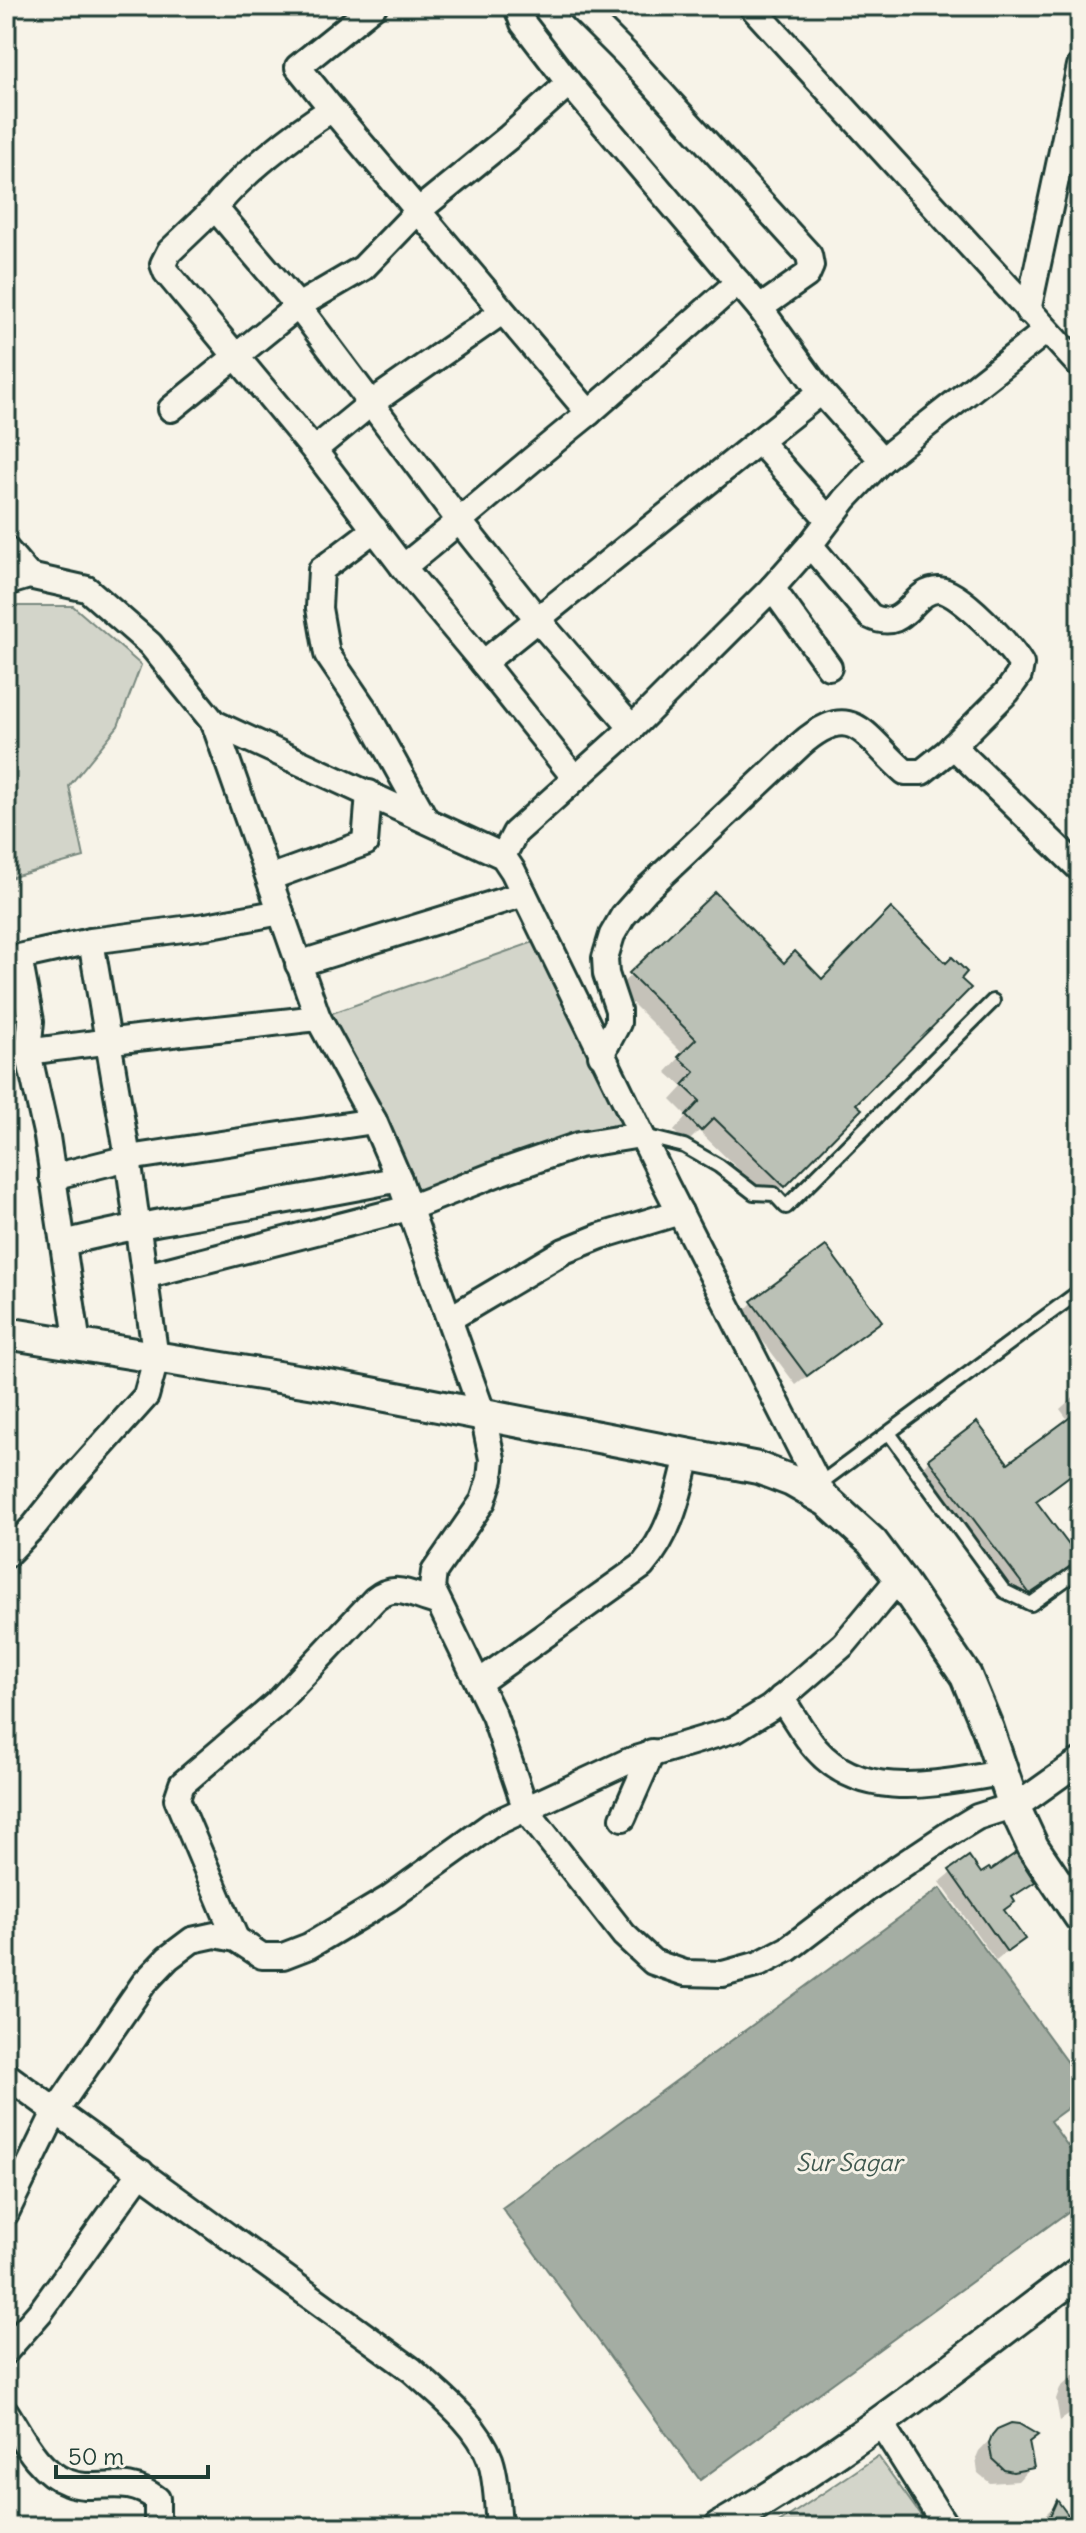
<svg xmlns="http://www.w3.org/2000/svg" width="1086" height="2533" viewBox="0 0 1086 2533" font-family="Delius,sans-serif">
<style>
.green{fill:#d3d5ca;stroke:#79897f;stroke-width:2}
.water{fill:#a4ada3;stroke:#6f8077;stroke-width:2}
.shadow{fill:#0003}
.building{fill:#bbc1b6;stroke:#1f3d34;stroke-width:2}
.lines{fill:none;stroke-linecap:round;stroke-linejoin:round}
.service-casing{stroke:#1f3d34;stroke-width:18}
.minor-casing{stroke:#1f3d34;stroke-width:30}
.tertiary-casing{stroke:#1f3d34;stroke-width:36}
.service{stroke:#f7f3e8;stroke-width:12}
.minor{stroke:#f7f3e8;stroke-width:24}
.tertiary{stroke:#f7f3e8;stroke-width:30}
.labels{text-anchor:middle;stroke-width:6;stroke-linejoin:round;paint-order:stroke}
.water-label{font-size:24px;font-style:italic;fill:#405950;stroke:#f7f3e8}
</style>
<rect width="100%" height="100%" fill="#f7f3e8"/>
<filter id="ink" filterUnits="userSpaceOnUse"><feTurbulence type="fractalNoise" baseFrequency=".0125" numOctaves="2"/><feDisplacementMap in="SourceGraphic" scale="16" xChannelSelector="R" yChannelSelector="G"/><feConvolveMatrix kernelMatrix="1 2 1 2 8 2 1 2 1" color-interpolation-filters="sRGB"/></filter>
<g filter="url(#ink)">
<g class="green">
<polygon points="6,606 73,606 141,665 118,726 69,786 84,857 6,879"/>
<polygon points="545,938 641,1135 409,1208 318,1018"/>
<polygon points="878,2456 929,2527 773,2527"/>
</g>
<polygon class="water" points="940,1888 1080,2079 1080,2099 1050,2121 1080,2163 1080,2203 700,2480 502,2208"/>
<g class="shadow">
<polygon points="631,975 854,1104 859,1109 770,1200 699,1131 686,1144 674,1131 687,1116 671,1100 683,1087 666,1072 683,1054 617,988"/>
<polygon points="753,1302 880,1321 796,1385 742,1313"/>
<polygon points="1080,1348 1080,1361 1074,1354"/>
<polygon points="1080,1391 1080,1469 1035,1503 1077,1560 1064,1574 1016,1606 916,1474 929,1460 1008,1466 1069,1421 1060,1409"/>
<polygon points="968,1859 980,1876 1032,1881 1011,1899 1013,1901 1002,1912 1022,1939 996,1961 940,1882"/>
<polygon points="1080,2372 1080,2407 1060,2421 1056,2399 1060,2388 1075,2374"/>
<polygon points="998,2431 1027,2443 1031,2467 1018,2481 990,2483 978,2473 976,2458 979,2451"/>
<polygon points="1057,2503 1074,2527 1040,2527 1044,2516"/>
</g>
<g class="building">
<polygon points="715,892 784,963 795,951 822,979 891,908 946,963 952,957 967,972 961,979 971,988 856,1104 862,1109 785,1187 714,1118 701,1131 686,1116 700,1101 683,1085 695,1072 678,1057 696,1039 629,973"/>
<polygon points="826,1246 882,1321 807,1376 751,1301"/>
<polygon points="1080,1410 1080,1468 1036,1501 1080,1560 1030,1594 928,1459 977,1422 1008,1463"/>
<polygon points="1016,1853 1035,1882 1012,1897 1015,1902 1004,1910 1025,1939 1007,1952 949,1870 969,1856 981,1873 989,1868 991,1870"/>
<polygon points="1011,2423 1019,2424 1038,2435 1029,2442 1034,2468 1013,2472 1004,2470 992,2459 989,2443 992,2435 997,2429"/>
<polygon points="1057,2500 1077,2527 1045,2527"/>
</g>
<g class="lines">
<defs>
<g id="service">
<polyline points="644,1136 684,1146 719,1166 754,1193 774,1194 786,1207 993,1001"/>
<polyline points="889,1433 1004,1591 1031,1604 1080,1569"/>
<polyline points="818,1485 1080,1291"/>
</g>
<g id="minor">
<polyline points="520,6 518,10 523,23 569,83 760,308 821,392 759,441"/>
<polyline points="578,6 626,54 809,255 811,266 807,275 760,308"/>
<polyline points="751,6 1080,366"/>
<polyline points="332,109 298,67 374,6"/>
<path d="M 215,208 L 169,252 L 163,264 L 166,272 L 314,450 L 403,567 C 466,517 526,463 589,413 L 332,109 C 297,131 239,176 215,208 L 298,306 L 460,522 L 538,620 L 632,728"/>
<polyline points="1028,311 1080,66"/>
<polyline points="821,392 882,460"/>
<polyline points="171,409 298,306 363,268 418,211 509,137 569,83"/>
<polyline points="589,413 738,282"/>
<polyline points="314,450 370,404 502,312"/>
<polyline points="375,529 321,570 319,608 327,654 365,710 426,820"/>
<polyline points="6,549 29,576"/>
<polyline points="403,567 483,663 759,441 828,519"/>
<polyline points="6,583 29,576 87,589 150,644 214,723 318,1018 374,1121 399,1179 483,1414 492,1459 490,1479 483,1501 434,1572 432,1588 494,1716 526,1810 624,1935 653,1962 685,1973 723,1974 759,1964 788,1949 871,1886 949,1834 977,1817 1021,1803 1080,1761"/>
<polyline points="772,588 829,667"/>
<polyline points="483,663 574,777"/>
<polyline points="214,723 503,856 513,871 666,1185 827,1501"/>
<polyline points="953,746 1080,869"/>
<polyline points="503,856 515,833 632,728 772,588 810,545 845,499 882,460 1046,331"/>
<polyline points="269,878 365,843 369,793"/>
<path d="M 281,912 L 206,926 L 91,941 L 19,957 L 31,1021 L 28,1052 C 124,1038 222,1029 318,1018"/>
<polyline points="298,964 524,894"/>
<polyline points="28,1052 47,1137 78,1345"/>
<path d="M 601,1055 L 618,1023 L 618,1010 L 606,974 L 605,958 L 612,935 L 623,916 L 646,890 L 800,745 C 854,698 864,737 905,772 L 922,772 L 947,752 L 1007,692 L 1019,675 L 1021,664 C 1010,646 960,591 939,590 C 911,589 907,635 870,616 L 810,545"/>
<polyline points="52,1177 128,1158 374,1121"/>
<path d="M 64,1243 C 175,1215 288,1203 399,1179"/>
<polyline points="145,1276 409,1208 501,1172 579,1145 641,1135"/>
<polyline points="449,1319 564,1251 601,1236 680,1212"/>
<polyline points="6,1555 34,1526 71,1480 146,1396 156,1359 128,1158 91,941"/>
<path d="M 478,1683 L 642,1566 C 671,1532 678,1498 688,1455"/>
<path d="M 781,1698 C 793,1715 803,1734 816,1749 C 864,1804 942,1782 1003,1773"/>
<polyline points="623,1818 652,1752"/>
<path d="M 236,1939 L 177,1799 L 182,1784 L 276,1704 L 375,1599 C 397,1582 412,1596 437,1602"/>
<path d="M 6,2075 L 412,2370 C 439,2395 477,2423 490,2459 C 497,2480 497,2505 499,2527"/>
<polyline points="6,2213 55,2112 144,1983 168,1958 192,1940 215,1935 236,1939 262,1956 283,1956 309,1946 388,1899 491,1825 629,1761 736,1729 770,1708 844,1644 899,1578"/>
<polyline points="6,2351 41,2311 141,2172"/>
<path d="M 6,2412 C 22,2437 37,2471 67,2482 C 97,2494 124,2473 157,2499 L 157,2527"/>
<polyline points="880,2422 946,2527"/>
</g>
<g id="tertiary">
<polyline points="6,1333 340,1387 758,1468 792,1481 827,1501 872,1542 899,1578 966,1676 988,1729 1014,1806 1033,1847 1080,1917"/>
<path d="M 720,2527 C 847,2453 963,2360 1080,2272"/>
</g>
</defs>
<use href="#service" class="service-casing"/>
<use href="#minor" class="minor-casing"/>
<use href="#tertiary" class="tertiary-casing"/>
<use href="#service" class="service"/>
<use href="#minor" class="minor"/>
<use href="#tertiary" class="tertiary"/>
</g>
</g>
<g class="labels">
<g class="water-label">
<text x="849" y="2171">Sur Sagar</text>
</g>
</g>
<rect width="1086" height="2533" fill="none" stroke="#f7f3e8" stroke-width="32"/>
<rect x="16" y="16" width="1054" height="2501" fill="none" stroke="#1f3d34" stroke-width="3" filter="url(#ink)"/>
<path d="M56 2465v12h152v-12" fill="none" stroke="#1f3d34" stroke-width="4"/>
<text x="68" y="2465" font-size="24" fill="#1f3d34" stroke="#f7f3e8" stroke-width="6" paint-order="stroke">50 m</text>
</svg>
